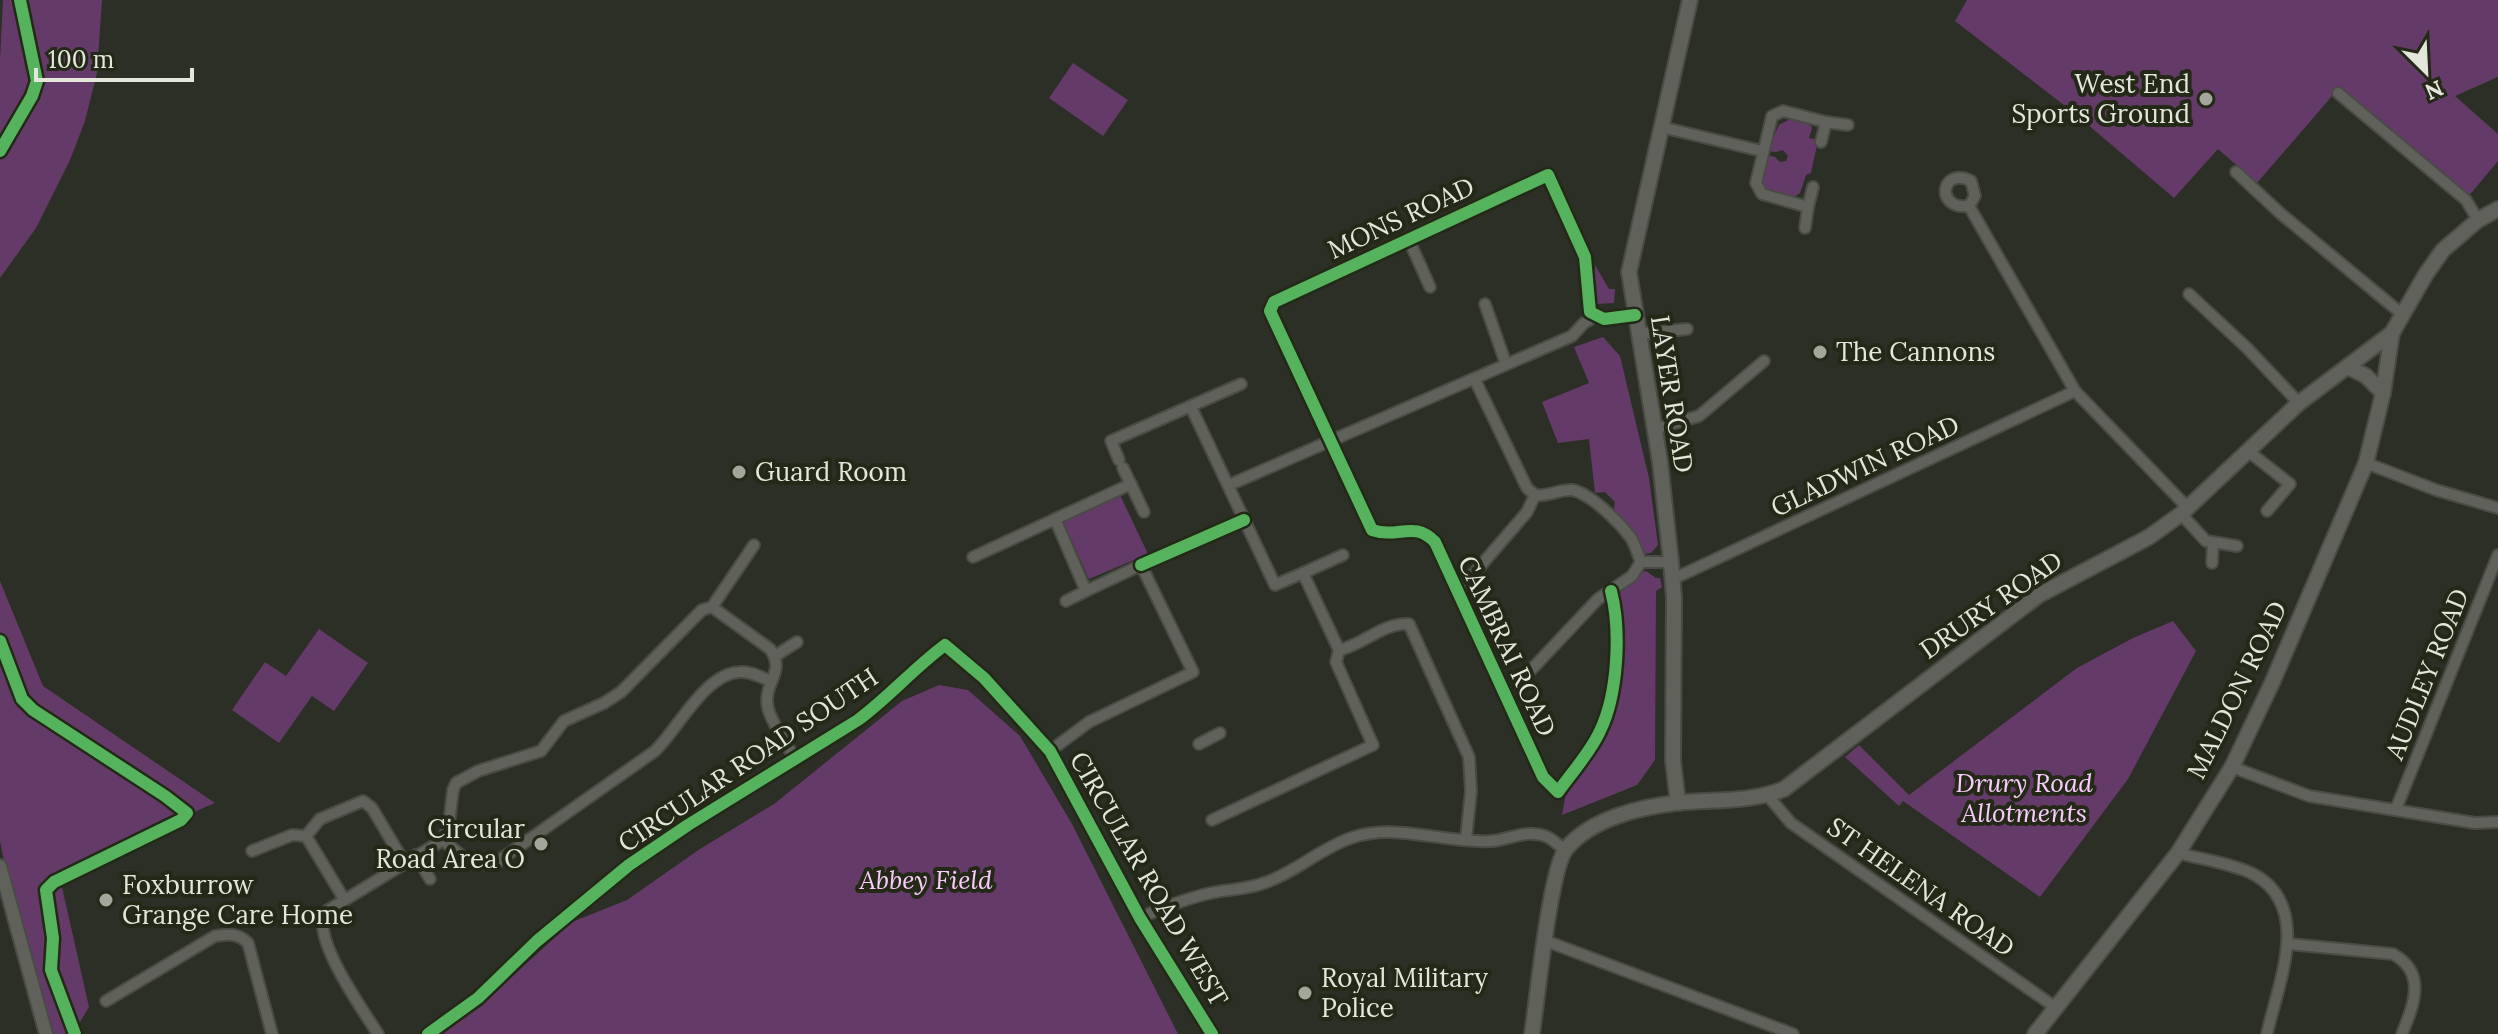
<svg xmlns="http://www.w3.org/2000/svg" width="2498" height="1034" viewBox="0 0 2498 1034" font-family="Lora,serif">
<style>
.green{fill:#643a68}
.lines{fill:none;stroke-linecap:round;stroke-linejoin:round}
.minor-casing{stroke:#494c44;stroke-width:14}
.tertiary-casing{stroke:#494c44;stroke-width:16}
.secondary-casing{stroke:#494c44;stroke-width:18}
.minor{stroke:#5f615a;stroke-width:10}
.tertiary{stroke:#5f615a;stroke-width:12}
.secondary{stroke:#5f615a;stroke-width:14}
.cycleway-casing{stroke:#242917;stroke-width:17}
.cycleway{stroke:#56b35d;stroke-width:12}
.poi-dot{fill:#a3a69b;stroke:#242917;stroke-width:3}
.labels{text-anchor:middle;stroke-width:8;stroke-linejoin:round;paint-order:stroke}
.poi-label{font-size:26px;fill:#e3e6db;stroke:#242917;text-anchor:start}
.street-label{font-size:26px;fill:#e3e6db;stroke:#242917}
.park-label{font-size:26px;font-style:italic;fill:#f9ccfd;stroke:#242917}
</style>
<rect width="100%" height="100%" fill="#2c2f25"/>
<g class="green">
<polygon points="3,0 102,0 97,73 85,121 70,160 36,228 0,278 0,60"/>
<polygon points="1967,0 2498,0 2498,77 2455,96 2498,134 2498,161 2468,197 2339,88 2257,183 2218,149 2174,198 2073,112 1955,21"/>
<polygon points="1073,63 1128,100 1103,136 1049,98"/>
<polygon points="1790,119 1809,123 1812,128 1809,138 1818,140 1811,173 1806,175 1800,193 1794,197 1767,191 1761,185 1761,176 1765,174 1767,164 1765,160 1767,155 1775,157 1780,162 1786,161 1788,156 1783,150 1776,152 1767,151 1779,125"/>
<polygon points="1595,265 1609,289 1615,289 1614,303 1596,304 1594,296"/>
<polygon points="1603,337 1620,356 1649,478 1658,545 1651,553 1644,554 1639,540 1613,513 1615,502 1605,492 1595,493 1589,439 1558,443 1542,402 1589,383 1574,347"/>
<polygon points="1120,495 1148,554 1089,579 1063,521"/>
<polygon points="1646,571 1656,578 1660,578 1662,587 1656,591 1655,760 1637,785 1562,815 1567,787 1607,731 1620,680 1620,593 1637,573"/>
<polygon points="0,581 43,686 215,803 194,812 179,828 62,887 89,1007 77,1027 78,1034 52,1034 7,876 0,841"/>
<polygon points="2173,621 2196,651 2128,779 2040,897 1903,801 1899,806 1845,757 1859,745 1909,795 2077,668 2133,638"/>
<polygon points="319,629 368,663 334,711 312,696 279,743 232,710 265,662 286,676"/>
<polygon points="939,685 968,690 1020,736 1072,824 1178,1034 443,1034 487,999 572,922 627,900 700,849 774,804 902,701"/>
</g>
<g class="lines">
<defs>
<g id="minor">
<polyline points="2338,93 2466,200 2478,220"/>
<polyline points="1661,127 1762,151"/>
<polyline points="1821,142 1826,122 1848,125"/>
<polyline points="2236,172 2280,213 2402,314"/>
<polyline points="1813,187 1808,207 1762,194 1756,183 1772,116 1783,111 1826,122"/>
<path d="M 1969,206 C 1934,210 1941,166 1971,181 L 1975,196 L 1969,206 L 2075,391 L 2188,508"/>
<polyline points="1805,228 1808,207"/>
<polyline points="1408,238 1430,287"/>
<polyline points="2189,294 2247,348 2299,403"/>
<polyline points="1485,304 1506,364"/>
<polyline points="1639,334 1687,329"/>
<polyline points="1475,380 1527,488 1535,495"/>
<path d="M 1191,407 L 1275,585 L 1303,573 L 1339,650 C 1363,645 1384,622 1409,624 L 1469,757 L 1471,791 L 1466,839"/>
<polyline points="1654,429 1699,416 1764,361"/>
<polyline points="2248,451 2290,484 2267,511"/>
<polyline points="1119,460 1111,441 1241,384"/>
<polyline points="2366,463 2436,490 2498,508"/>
<polyline points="1123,468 1144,512"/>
<polyline points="1229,485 1572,336 1584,323 1596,316"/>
<polyline points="2181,514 2206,541 2237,546"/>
<polyline points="973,557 1131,484"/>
<polyline points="2212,563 2213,543"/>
<polyline points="1303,573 1343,555"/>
<polyline points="1673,579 2075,391"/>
<path d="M 1611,591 C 1621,630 1618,694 1600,731 C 1590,753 1572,772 1558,792 L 1543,777 L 1435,542 C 1413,520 1399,539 1372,530 L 1270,311 L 1274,302 L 1548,175 L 1585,257 L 1590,312 L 1604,319 L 1635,315"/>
<path d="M 1458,592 L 1527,512 L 1535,495 C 1548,497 1559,489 1572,490 C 1590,493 1620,523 1631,538 C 1635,545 1638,554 1641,562 L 1671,562"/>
<polyline points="1066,601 1086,591"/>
<polyline points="712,607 754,545"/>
<polyline points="775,656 797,642"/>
<polyline points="1531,670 1598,599 1632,576 1641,562"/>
<polyline points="1199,744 1220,733"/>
<polyline points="1050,751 1089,722 1193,672 1141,565 1086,591 1055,519"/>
<polyline points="2232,767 2309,796 2475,823 2498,822"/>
<polyline points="1768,796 1791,823 2055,1007"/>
<polyline points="2396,809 2498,555"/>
<polyline points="1212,820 1373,745 1336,662 1339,650"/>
<polyline points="306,836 320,819 363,801 372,808 404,862"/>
<path d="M 443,840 C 460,855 474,870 497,862 L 655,751 C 678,729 705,673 740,672 C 750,671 761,677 770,681"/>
<polyline points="252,851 292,835 306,836 344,899"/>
<path d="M 2178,853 C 2200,859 2235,864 2255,875 C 2313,908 2277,986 2267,1034"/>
<polyline points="416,855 430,879"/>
<path d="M 1140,918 C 1164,907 1190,897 1216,892 C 1231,889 1249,889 1264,883 C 1295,873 1319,849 1351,838 C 1397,822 1444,844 1491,841 C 1509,840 1526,829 1545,836 C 1552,838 1559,846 1565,850"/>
<polyline points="1546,941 1793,1034"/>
<path d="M 2289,944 L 2393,954 C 2427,973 2414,1004 2402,1034"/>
<path d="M 106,1001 L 215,936 C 229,934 238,933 248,943 L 272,1034"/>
<path d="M 378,1034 C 363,1010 311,938 325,912 L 443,840 L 449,824 L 453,790 L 456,783 L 478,771 L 541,751 L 564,721 L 604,703 L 621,692 L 702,610 L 712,607 L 770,649 C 787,672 762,683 768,708 C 772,725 787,744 795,759"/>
<path d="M 428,1034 L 478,998 L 537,941 L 629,865 L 688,825 L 858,720 C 889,697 914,668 945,645 L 984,678 L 1050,751 L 1140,918 L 1212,1034"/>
</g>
<polyline id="tertiary" points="0,866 46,1034"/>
<g id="secondary">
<polyline points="2348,367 2366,376 2383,393"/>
<polyline points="1678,803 1673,761 1674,598 1671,562 1660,462 1629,272 1690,0"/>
<path d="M 1532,1034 C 1537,1001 1550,869 1566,849 C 1590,819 1640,807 1676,803 C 1713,799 1750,803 1784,789 L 2039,595 L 2149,537 L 2181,514 L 2299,403 L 2392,333"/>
<polyline points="2035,1034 2178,853 2232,767 2272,683 2366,463 2383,393 2392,333 2426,274 2443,250 2478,220 2498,209"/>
</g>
</defs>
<use href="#minor" class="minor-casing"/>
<use href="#tertiary" class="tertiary-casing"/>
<use href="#secondary" class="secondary-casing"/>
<use href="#minor" class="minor"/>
<use href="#tertiary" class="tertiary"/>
<use href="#secondary" class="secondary"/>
<defs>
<g id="cycleway">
<polyline points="0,151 32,96 37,81 20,0"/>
<polyline points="1141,565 1244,520"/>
<path d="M 1611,591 C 1621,630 1618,694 1600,731 C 1590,753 1572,772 1558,792 L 1543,777 L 1435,542 C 1413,520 1399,539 1372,530 L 1270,311 L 1274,302 L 1548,175 L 1585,257 L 1590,312 L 1604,319 L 1635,315"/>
<polyline points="0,641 22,699 33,710 165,796 187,813 181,820 54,882 46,890 53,938 51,970 75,1034"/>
<path d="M 428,1034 L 478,998 L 537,941 L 629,865 L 688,825 L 858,720 C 889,697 914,668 945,645 L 984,678 L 1050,751 L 1140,918 L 1212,1034"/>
</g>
</defs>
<use href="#cycleway" class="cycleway-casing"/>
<use href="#cycleway" class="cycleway"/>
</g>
<g class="poi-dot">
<circle cx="2206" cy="99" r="8"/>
<circle cx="1820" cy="352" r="8"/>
<circle cx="739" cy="472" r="8"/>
<circle cx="541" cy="844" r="8"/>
<circle cx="106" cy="900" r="8"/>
<circle cx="1305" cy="993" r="8"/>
</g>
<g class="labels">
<g class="poi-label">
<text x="2190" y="93" text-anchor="end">West End<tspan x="2190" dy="30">Sports Ground</tspan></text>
<text x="1836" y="361">The Cannons</text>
<text x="755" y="481">Guard Room</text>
<text x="525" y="838" text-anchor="end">Circular<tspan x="525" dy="30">Road Area O</tspan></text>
<text x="122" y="894">Foxburrow<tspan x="122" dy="30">Grange Care Home</tspan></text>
<text x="1321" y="987">Royal Military<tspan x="1321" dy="30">Police</tspan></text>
</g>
<g class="street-label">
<text transform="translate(1401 218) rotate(-25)" y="9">MONS ROAD</text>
<text transform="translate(1672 394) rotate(81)" y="9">LAYER ROAD</text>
<text transform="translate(1865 466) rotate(-25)" y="9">GLADWIN ROAD</text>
<text transform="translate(1991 605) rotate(-35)" y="9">DRURY ROAD</text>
<text transform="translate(1507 646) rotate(65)" y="9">CAMBRAI ROAD</text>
<text transform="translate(2427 674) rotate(-68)" y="9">AUDLEY ROAD</text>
<text transform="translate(2237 690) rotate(-64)" y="9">MALDON ROAD</text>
<text transform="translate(748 760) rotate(-34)" y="9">CIRCULAR ROAD SOUTH</text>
<text transform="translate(1149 879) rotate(60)" y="9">CIRCULAR ROAD WEST</text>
<text transform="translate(1921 887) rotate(35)" y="9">ST HELENA ROAD</text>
</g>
<g class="park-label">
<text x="2024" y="792">Drury Road<tspan x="2024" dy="30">Allotments</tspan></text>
<text x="926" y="889">Abbey Field</text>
</g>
</g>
<g transform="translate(2426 72) rotate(156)" stroke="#242917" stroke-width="6" paint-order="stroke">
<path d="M0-6L14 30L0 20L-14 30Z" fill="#e3e6db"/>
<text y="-12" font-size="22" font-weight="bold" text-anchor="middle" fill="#e3e6db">N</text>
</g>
<path d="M36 68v12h156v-12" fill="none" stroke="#e3e6db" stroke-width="4"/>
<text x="48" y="68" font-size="24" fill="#e3e6db" stroke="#242917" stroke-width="6" paint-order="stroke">100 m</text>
</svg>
